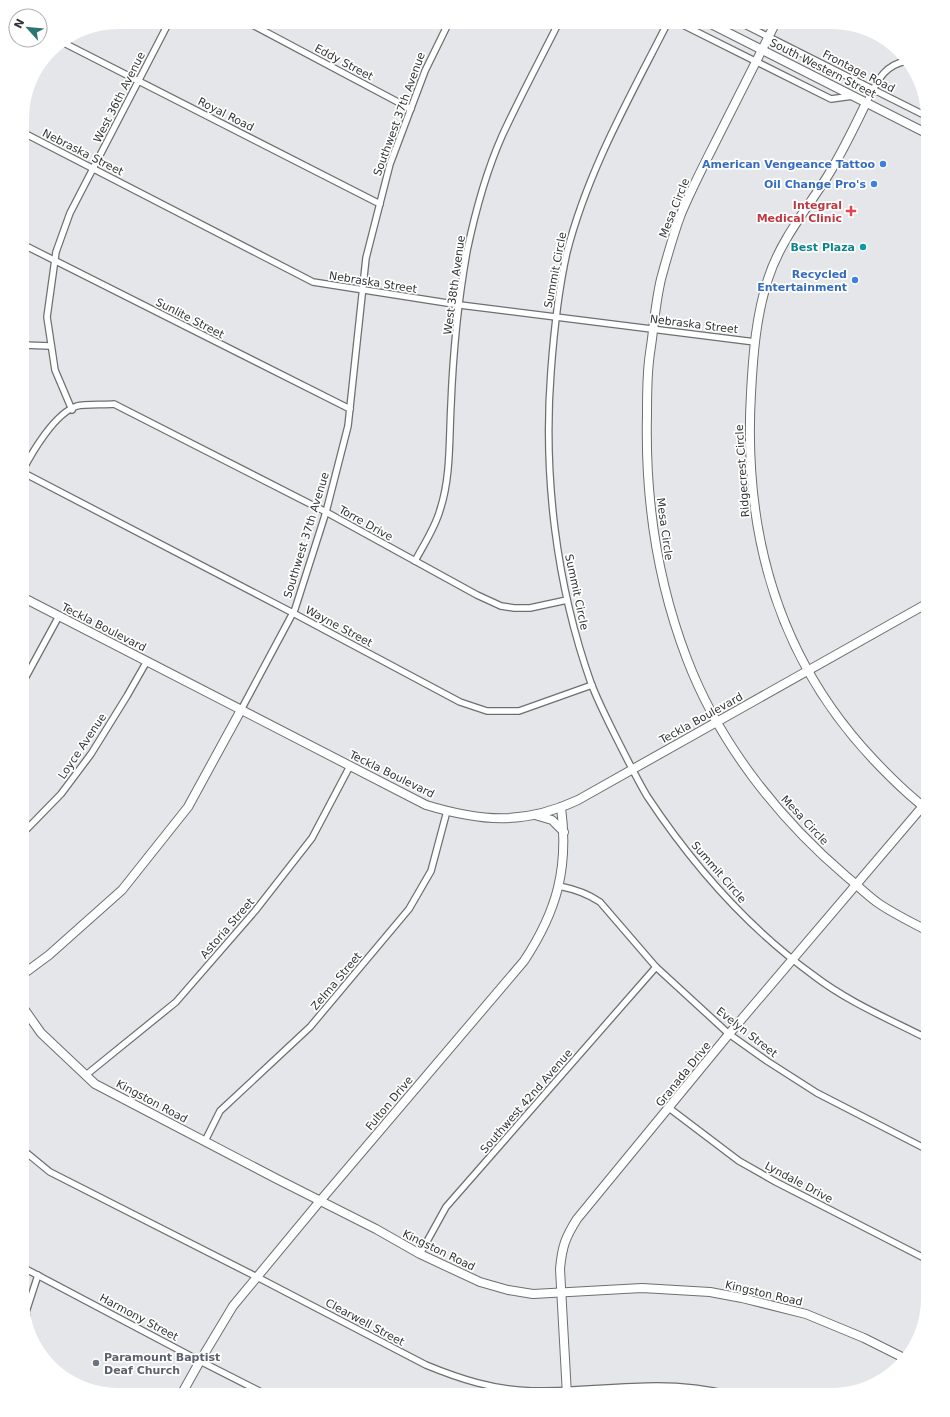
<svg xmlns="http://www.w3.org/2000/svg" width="950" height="1417" viewBox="0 0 950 1417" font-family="'DejaVu Sans',sans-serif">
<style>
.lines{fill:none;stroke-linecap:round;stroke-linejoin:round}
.street-casing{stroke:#6d6f71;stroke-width:8}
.secondary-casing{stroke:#6d6f71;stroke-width:10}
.street{stroke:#fff;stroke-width:5.5}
.secondary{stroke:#fff;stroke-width:8}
.shop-dot{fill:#3f7fe0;stroke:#fff;stroke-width:1.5}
.health-dot{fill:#e0444e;stroke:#fff;stroke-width:1.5}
.culture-dot{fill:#0f9aa8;stroke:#fff;stroke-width:1.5}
.worship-dot{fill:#6b7280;stroke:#fff;stroke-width:1.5}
.labels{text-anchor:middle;stroke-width:3.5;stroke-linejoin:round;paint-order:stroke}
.street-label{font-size:11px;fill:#333435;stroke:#fff}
.shop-label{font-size:11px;font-weight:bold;fill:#366cbe;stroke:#fff;text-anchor:end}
.health-label{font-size:11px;font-weight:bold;fill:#be3a42;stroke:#fff;text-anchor:end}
.culture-label{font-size:11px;font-weight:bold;fill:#0d838f;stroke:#fff;text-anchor:end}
.worship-label{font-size:11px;font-weight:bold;fill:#5b616d;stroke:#fff;text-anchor:start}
</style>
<rect width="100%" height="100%" fill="#e4e6e9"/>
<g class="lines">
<defs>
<g id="street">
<polyline points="247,22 411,109"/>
<path d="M 668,22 C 630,97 588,170 567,252 C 558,291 554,331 551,371 C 543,475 556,584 591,683 C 599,704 609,723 619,743 C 628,761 637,779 647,796 C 692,864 747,927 813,975 C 848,1002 889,1019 928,1039"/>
<polyline points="677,22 831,99 853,96"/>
<polyline points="739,22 928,117"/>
<polyline points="62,42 380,204"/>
<path d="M 866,103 C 877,83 882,66 906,61"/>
<polyline points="22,132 313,282 460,305 755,342"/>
<polyline points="22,244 350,409"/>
<polyline points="22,345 51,346"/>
<polyline points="72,410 55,370 47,317 56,252 70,213 169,22"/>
<path d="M 415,561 C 424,544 435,528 440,510 C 451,477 449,439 451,405 C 453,354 458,301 467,251 C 475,213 486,172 502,136 C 520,97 540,60 559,22"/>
<path d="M 567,600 L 530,608 L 514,608 L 501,606 L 477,595 L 326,512 L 114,404 C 106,405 84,404 77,406 C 55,413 32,452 22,472 L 293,613 L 460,702 L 487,711 L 519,711 L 592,685"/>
<polyline points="22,684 59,616"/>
<polyline points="241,710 295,609 326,512 348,426 366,258 390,164 425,71 449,22"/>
<polyline points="22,834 61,794 91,754 127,696 147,661"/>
<path d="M 559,886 C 574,889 587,893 600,902 L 656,967 L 729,1034 L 767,1061 L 817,1093 L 928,1150"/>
<polyline points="86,1075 176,1002 255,911 312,838 350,766"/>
<polyline points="669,1108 739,1161 776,1182 928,1260"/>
<polyline points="205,1141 220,1111 310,1027 409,909 431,871 447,811"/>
<path d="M 22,1149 L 50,1172 L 257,1277 L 426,1365 C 460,1379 494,1390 532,1391 C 573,1392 615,1386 657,1386 C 681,1386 708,1389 732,1395"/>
<polyline points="420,1254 446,1207 656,967"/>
<polyline points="22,1267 200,1361 267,1395"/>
<polyline points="27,1318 26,1312 38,1275"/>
</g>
<g id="secondary">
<polyline points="707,22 928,134"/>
<path d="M 776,22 C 758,58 740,94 722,129 C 708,157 693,185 681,214 C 673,235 667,257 661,279 C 657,296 655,313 653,330 C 652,341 650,351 649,361 C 647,379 647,396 647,414 C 645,497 657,581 687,659 C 719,743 778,818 846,876 C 857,885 867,895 878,903 C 894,914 911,922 928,931"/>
<path d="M 866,103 C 854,128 842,153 827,177 C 806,210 780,241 768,279 C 756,316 753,355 751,393 C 743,531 776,656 873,759 C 890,777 908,795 928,810"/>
<path d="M 22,597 L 426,805 C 482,822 524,825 578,800 L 928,603"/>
<polyline points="535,815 552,820 564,832"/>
<polyline points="22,975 49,955 122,890 188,807 241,710"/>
<polyline points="22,1006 41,1033 95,1084 277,1179 376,1229 420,1254 480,1282 508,1290 533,1294 642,1288 710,1292 742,1298 806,1314 864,1338 904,1358"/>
<path d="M 181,1395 L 200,1361 L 233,1306 L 320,1201 L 524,961 C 557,911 569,868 561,807"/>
<path d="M 567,1395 L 560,1269 C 562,1247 565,1238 577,1219 L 729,1034 L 923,806"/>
</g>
</defs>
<use href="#street" class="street-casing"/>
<use href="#secondary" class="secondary-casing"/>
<use href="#street" class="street"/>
<use href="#secondary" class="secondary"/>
</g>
<g class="shop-dot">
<circle cx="883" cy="164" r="4"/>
<circle cx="874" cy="184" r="4"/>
<circle cx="855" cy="280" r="4"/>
</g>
<path class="health-dot" d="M849 205h4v4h4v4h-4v4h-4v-4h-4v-4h4z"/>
<circle class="culture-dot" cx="863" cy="247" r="4"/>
<circle class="worship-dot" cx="96" cy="1363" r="4"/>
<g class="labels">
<g class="street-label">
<text transform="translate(344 62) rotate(28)" y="4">Eddy Street</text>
<text transform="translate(823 68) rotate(27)" y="4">South Western Street</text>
<text transform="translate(859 71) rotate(27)" y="4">Frontage Road</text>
<text transform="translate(119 97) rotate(-63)" y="4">West 36th Avenue</text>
<text transform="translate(226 114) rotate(27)" y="4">Royal Road</text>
<text transform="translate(399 114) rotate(-70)" y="4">Southwest 37th Avenue</text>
<text transform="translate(83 152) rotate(27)" y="4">Nebraska Street</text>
<text transform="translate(674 208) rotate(-68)" y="4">Mesa Circle</text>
<text transform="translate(555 270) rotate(-79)" y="4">Summit Circle</text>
<text transform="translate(373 282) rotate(9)" y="4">Nebraska Street</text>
<text transform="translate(454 285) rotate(-82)" y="4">West 38th Avenue</text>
<text transform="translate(190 318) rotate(27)" y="4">Sunlite Street</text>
<text transform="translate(694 324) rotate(7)" y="4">Nebraska Street</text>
<text transform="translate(742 471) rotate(-94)" y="4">Ridgecrest Circle</text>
<text transform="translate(366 523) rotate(29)" y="4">Torre Drive</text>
<text transform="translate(665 529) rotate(82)" y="4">Mesa Circle</text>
<text transform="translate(306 535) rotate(-73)" y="4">Southwest 37th Avenue</text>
<text transform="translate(577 592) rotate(78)" y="4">Summit Circle</text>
<text transform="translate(339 626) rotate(28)" y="4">Wayne Street</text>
<text transform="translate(104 627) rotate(27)" y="4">Teckla Boulevard</text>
<text transform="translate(701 718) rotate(-29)" y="4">Teckla Boulevard</text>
<text transform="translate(82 746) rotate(-56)" y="4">Loyce Avenue</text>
<text transform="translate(392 774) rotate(26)" y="4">Teckla Boulevard</text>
<text transform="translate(805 820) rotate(47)" y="4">Mesa Circle</text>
<text transform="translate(719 872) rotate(49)" y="4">Summit Circle</text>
<text transform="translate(227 928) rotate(-49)" y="4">Astoria Street</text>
<text transform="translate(336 981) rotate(-50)" y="4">Zelma Street</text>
<text transform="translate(747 1032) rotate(38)" y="4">Evelyn Street</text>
<text transform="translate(683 1074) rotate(-51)" y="4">Granada Drive</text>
<text transform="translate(152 1101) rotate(28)" y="4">Kingston Road</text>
<text transform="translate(526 1101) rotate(-49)" y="4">Southwest 42nd Avenue</text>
<text transform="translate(389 1103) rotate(-50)" y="4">Fulton Drive</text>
<text transform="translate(799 1182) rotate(28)" y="4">Lyndale Drive</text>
<text transform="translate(439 1250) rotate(26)" y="4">Kingston Road</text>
<text transform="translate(764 1293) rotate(13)" y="4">Kingston Road</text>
<text transform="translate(139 1317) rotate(28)" y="4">Harmony Street</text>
<text transform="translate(365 1322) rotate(28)" y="4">Clearwell Street</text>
</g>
<g class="shop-label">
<text x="875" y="168">American Vengeance Tattoo</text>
<text x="866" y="188">Oil Change Pro's</text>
<text x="847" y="278">Recycled<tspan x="847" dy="13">Entertainment</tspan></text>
</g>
<g class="health-label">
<text x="842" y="209">Integral<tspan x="842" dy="13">Medical Clinic</tspan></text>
</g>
<g class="culture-label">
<text x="855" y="251">Best Plaza</text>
</g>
<g class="worship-label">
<text x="104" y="1361">Paramount Baptist<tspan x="104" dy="13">Deaf Church</tspan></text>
</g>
</g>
<path d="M0 0H950V1417H0ZM118 29H832A89 89 0 0 1 921 118V1299A89 89 0 0 1 832 1388H118A89 89 0 0 1 29 1299V118A89 89 0 0 1 118 29Z" fill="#fff" fill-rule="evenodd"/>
<g transform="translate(28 28) rotate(297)"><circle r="19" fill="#ffffff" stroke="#adaeae"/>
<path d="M0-3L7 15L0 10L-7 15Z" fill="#2b7573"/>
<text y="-6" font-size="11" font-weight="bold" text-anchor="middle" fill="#333435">N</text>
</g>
</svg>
